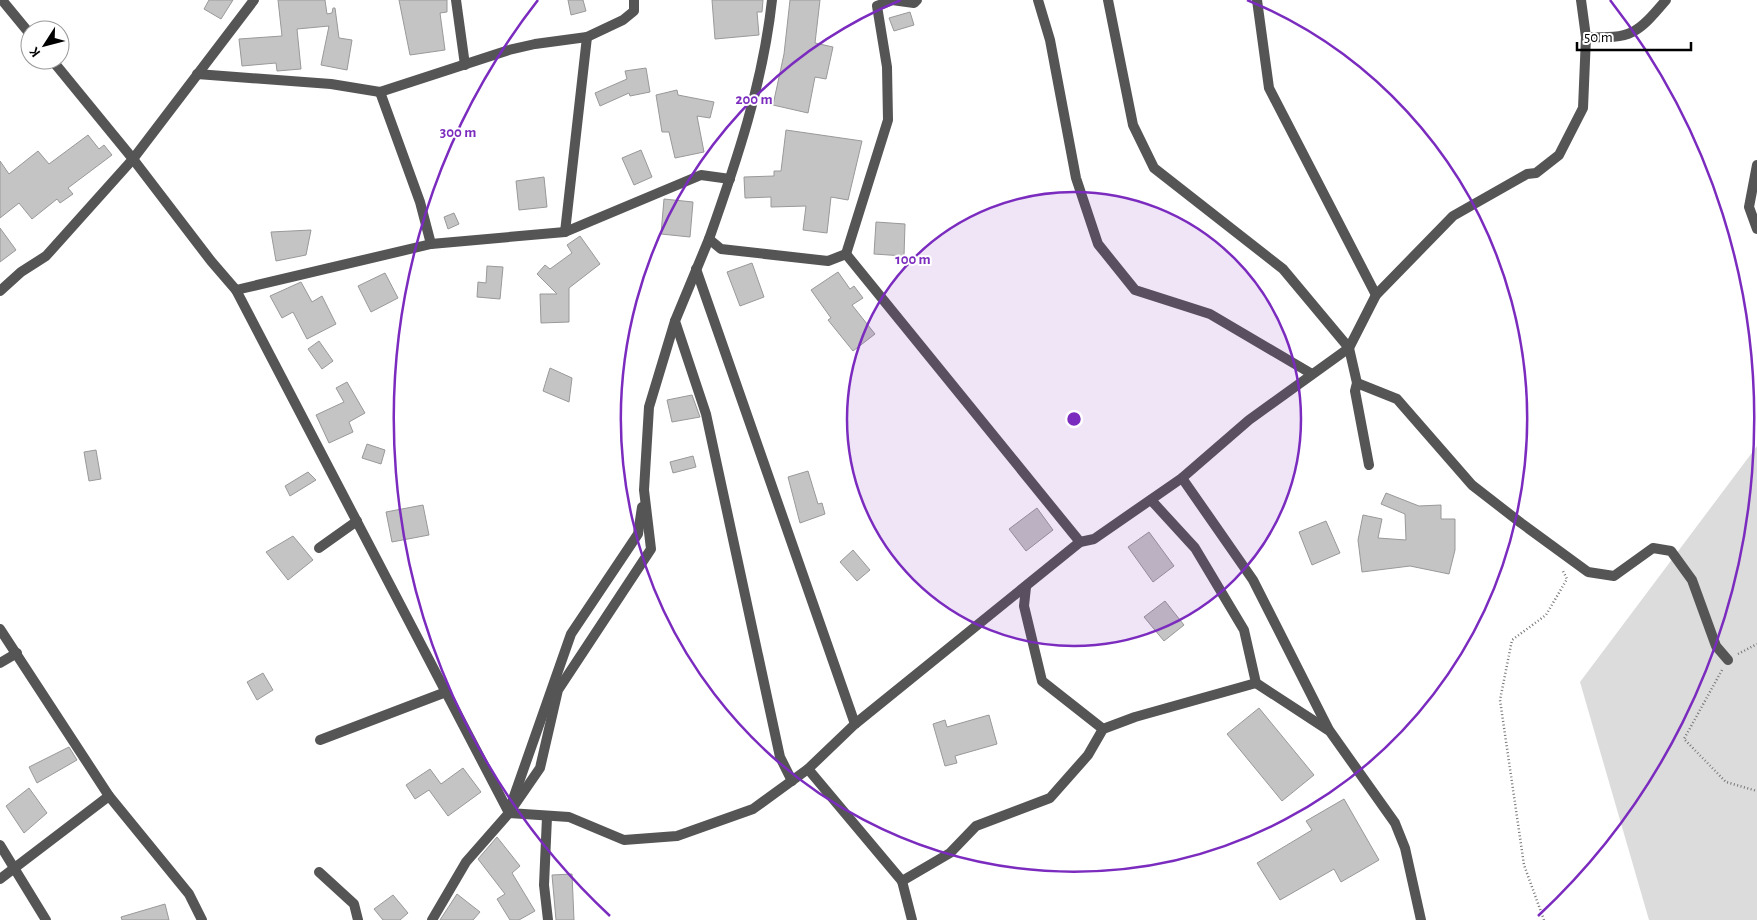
<svg xmlns="http://www.w3.org/2000/svg" width="1757" height="920" viewBox="0 0 1757 920" font-family="'Alegreya Sans',sans-serif">
<style>
.green{fill:#dcdcdc}
.building{fill:#c4c4c4;stroke:#999}
.lines{fill:none;stroke-linecap:round;stroke-linejoin:round}
.path{stroke:#777;stroke-width:2.5;stroke-dasharray:1 2.5;stroke-linecap:butt}
.minor{stroke:#555;stroke-width:10}
.ring{fill:none;stroke:#7b2cbf;stroke-width:2.5}
.centre{fill:#7b2cbf;stroke:#fff;stroke-width:2.5}
.ring-label{font-size:15px;text-anchor:middle;font-weight:bold;fill:#7b2cbf;stroke:#fff;stroke-width:4;stroke-linejoin:round;paint-order:stroke}
</style>
<rect width="100%" height="100%" fill="#fff"/>
<polygon class="green" points="1757,446 1757,920 1649,920 1580,682"/>
<g class="building">
<polygon points="209,0 233,0 221,19 204,9"/>
<polygon points="278,0 325,0 327,14 332,13 333,8 335,8 339,38 352,40 347,70 321,65 329,26 297,29 301,69 277,71 276,63 242,66 239,39 282,36"/>
<polygon points="399,0 447,0 447,12 440,13 445,50 410,55"/>
<polygon points="568,0 583,0 586,11 571,15"/>
<polygon points="712,0 763,0 762,12 757,12 759,35 715,39"/>
<polygon points="790,0 820,0 815,43 833,47 826,79 815,77 808,113 773,105 784,54"/>
<polygon points="910,12 914,25 894,31 889,18"/>
<polygon points="646,68 650,92 630,96 629,93 600,106 595,93 627,79 625,71"/>
<polygon points="677,90 678,95 714,102 710,118 697,116 704,152 675,158 669,132 662,132 656,95"/>
<polygon points="786,130 862,141 848,200 831,197 827,233 803,230 806,206 771,207 771,197 745,198 744,177 774,176 774,171 781,171"/>
<polygon points="88,135 99,149 104,145 112,155 68,188 73,194 60,203 57,199 32,219 19,203 0,218 0,161 9,174 38,151 49,164"/>
<polygon points="641,150 652,177 634,185 622,158"/>
<polygon points="544,177 547,207 519,210 516,181"/>
<polygon points="664,199 693,202 690,237 661,234"/>
<polygon points="454,213 459,224 448,229 444,217"/>
<polygon points="876,222 905,224 904,256 874,254"/>
<polygon points="0,228 16,250 0,262"/>
<polygon points="311,230 306,255 276,261 271,232"/>
<polygon points="580,236 600,264 569,288 569,322 541,323 540,294 557,294 537,274 545,265 550,269 572,253 567,245"/>
<polygon points="752,263 764,297 740,306 727,272"/>
<polygon points="487,266 503,267 500,299 477,297 478,282 486,283"/>
<polygon points="838,272 850,289 854,286 863,298 852,305 875,334 853,351 828,320 831,318 811,290"/>
<polygon points="385,273 398,298 371,312 358,286"/>
<polygon points="301,282 312,302 322,296 336,324 307,339 293,312 282,318 270,296"/>
<polygon points="319,341 333,361 322,369 308,349"/>
<polygon points="550,368 572,378 569,402 543,391"/>
<polygon points="347,382 365,413 349,422 353,432 329,443 316,415 344,402 336,388"/>
<polygon points="692,395 700,417 672,422 667,400"/>
<polygon points="367,444 385,450 381,464 362,458"/>
<polygon points="96,450 101,479 89,481 84,452"/>
<polygon points="693,456 696,467 673,473 670,462"/>
<polygon points="808,471 818,504 822,503 825,514 800,523 788,477"/>
<polygon points="308,472 316,480 290,496 285,486"/>
<polygon points="1386,493 1419,506 1441,505 1441,519 1455,519 1455,550 1449,574 1410,566 1362,572 1358,540 1363,515 1382,519 1378,538 1406,540 1405,514 1381,504"/>
<polygon points="423,505 429,535 392,542 386,512"/>
<polygon points="1037,508 1053,530 1026,551 1009,529"/>
<polygon points="1326,521 1340,553 1312,565 1299,532"/>
<polygon points="1149,532 1174,566 1153,582 1128,547"/>
<polygon points="293,536 313,560 288,580 266,552"/>
<polygon points="853,550 870,570 857,581 840,562"/>
<polygon points="1165,601 1184,625 1164,641 1144,617"/>
<polygon points="263,673 273,690 257,700 247,682"/>
<polygon points="1259,708 1314,775 1282,801 1227,734"/>
<polygon points="989,715 997,744 955,756 957,763 945,766 933,724 945,720 947,727"/>
<polygon points="69,747 77,760 37,783 29,767"/>
<polygon points="463,768 481,792 448,816 429,790 415,799 406,785 430,769 441,784"/>
<polygon points="29,788 47,813 24,833 6,806"/>
<polygon points="1344,799 1379,860 1341,882 1334,869 1280,900 1257,863 1312,830 1306,821"/>
<polygon points="497,837 520,866 512,873 535,911 519,920 510,920 497,899 505,894 478,859"/>
<polygon points="572,874 574,920 556,920 552,875"/>
<polygon points="457,894 480,912 473,920 440,920"/>
<polygon points="393,895 408,913 400,920 383,920 374,909"/>
<polygon points="165,904 169,920 122,920 121,917"/>
</g>
<g class="lines">
<g class="path">
<polyline points="1738,654 1757,644"/>
<polyline points="1722,670 1684,739 1726,782 1757,791"/>
<polyline points="1544,920 1524,865 1500,700 1512,640 1546,615 1567,579 1562,569"/>
</g>
<g class="minor">
<polyline points="2,0 30,34"/>
<polyline points="456,0 465,65"/>
<path d="M 772,0 C 763,83 737,160 709,239 L 721,249 L 828,261 L 846,254 L 888,120 L 887,67 L 877,6 L 892,0 L 914,3 L 917,0"/>
<polyline points="1038,0 1050,40 1076,178 1098,244 1135,290 1210,314 1312,374"/>
<polyline points="1108,0 1133,125 1154,168 1283,269 1349,348 1357,383 1355,391 1369,465"/>
<polyline points="1257,0 1269,88 1376,295"/>
<path d="M 1586,37 C 1632,39 1637,34 1666,0"/>
<polyline points="52,60 133,159 211,261 236,290 431,244 565,232 701,175 730,179"/>
<polyline points="197,74 331,84 380,92 509,50 535,44 587,37 623,20 634,11 634,0"/>
<polyline points="380,92 420,202 431,244"/>
<polyline points="1757,165 1749,207 1757,229"/>
<polyline points="565,232 587,37"/>
<polyline points="709,239 675,321 706,414 780,757 792,781"/>
<polyline points="846,254 1080,542"/>
<polyline points="696,269 855,724"/>
<polyline points="236,290 509,813"/>
<polyline points="0,291 21,272 46,256 133,159 254,0"/>
<polyline points="1357,383 1397,399 1472,485 1521,523 1588,572 1614,576 1653,548 1671,551 1692,580 1716,646 1728,660"/>
<polyline points="1182,478 1253,580 1329,730 1395,823 1405,848 1421,920"/>
<polyline points="1151,500 1195,548 1244,630 1256,683 1328,730"/>
<polyline points="319,548 357,521"/>
<polyline points="1026,587 1024,606 1042,681 1103,729"/>
<polyline points="0,629 109,796 189,894 202,920"/>
<polyline points="0,663 17,653"/>
<polyline points="320,740 446,692"/>
<polyline points="808,769 902,881 950,853 976,826 1050,798 1088,755 1103,729 1135,717 1256,683"/>
<polyline points="512,802 571,634 638,534 642,507"/>
<polyline points="509,813 540,768 558,690 651,549 644,490 649,407 675,321"/>
<polyline points="547,817 544,885 548,920"/>
<polyline points="0,845 46,920"/>
<polyline points="319,872 354,904 358,920"/>
<polyline points="0,879 109,796"/>
<polyline points="902,881 912,920"/>
<polyline points="432,920 466,862 509,813 569,817 624,840 677,836 753,809 808,769 855,724 1080,542 1094,539 1182,478 1249,420 1349,348 1376,295 1453,216 1527,174 1536,173 1559,155 1583,108 1586,37 1581,0"/>
</g>
</g>
<circle cx="1074" cy="419" r="227" fill="#7b2cbf" fill-opacity=".12"/>
<g class="ring">
<circle cx="1074" cy="419" r="227"/>
<path d="M1247 0A453 453 0 1 1 901 0"/>
<path d="M610 916A680 680 0 0 1 538 0M1610 0A680 680 0 0 1 1538 916"/>
</g>
<circle cx="1074" cy="419" r="8" class="centre"/>
<g class="ring-label">
<text x="754" y="104">200 m</text>
<text x="458" y="137">300 m</text>
<text x="913" y="264">100 m</text>
</g>
<g transform="translate(45 45) rotate(234)"><circle r="24" fill="#ffffff" stroke="#999999"/>
<path d="M0-4L9 19L0 12L-9 19Z" fill="#000000"/>
<text y="-8" font-size="14" font-weight="bold" text-anchor="middle" fill="#000000">K</text>
</g>
<path d="M1577 42v8h114v-8" fill="none" stroke="#000000" stroke-width="2.5"/>
<text x="1584" y="42" font-size="15" fill="#000000" stroke="#ffffff" stroke-width="4" paint-order="stroke">50 m</text>
</svg>
